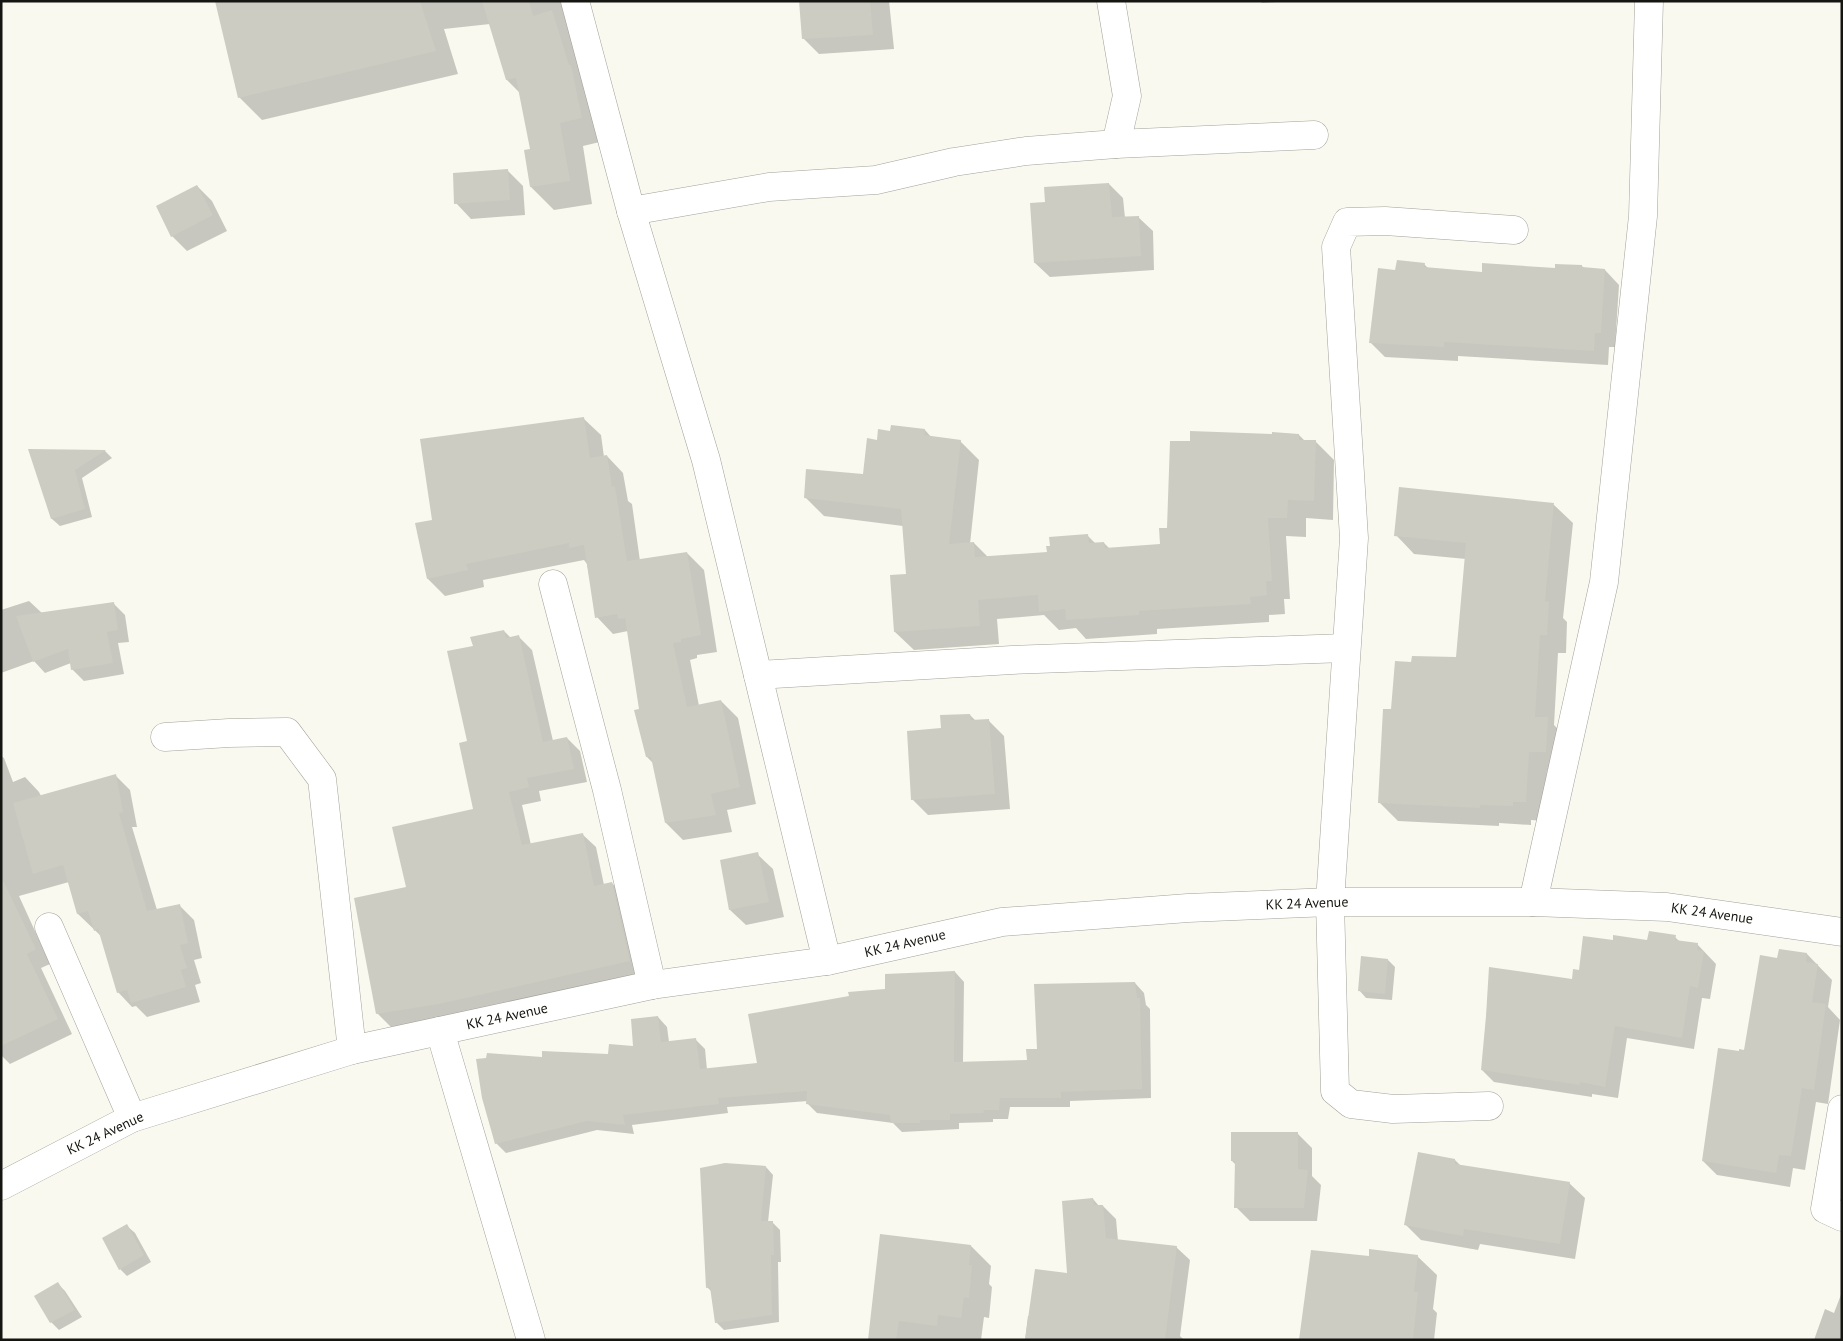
<svg xmlns="http://www.w3.org/2000/svg" width="1843" height="1341" viewBox="0 0 1843 1341" font-family="'PT Sans',sans-serif">
<style>
.shadow{fill:#0003}
.building{fill:#ccccc3}
.lines{fill:none;stroke-linecap:round;stroke-linejoin:round}
.minor-casing{stroke:#a2a29a;stroke-width:29}
.minor{stroke:#fff;stroke-width:28}
.labels{text-anchor:middle;stroke-width:4;stroke-linejoin:round;paint-order:stroke}
.street-label{font-size:14px;fill:#151511;stroke:#fffffe}
</style>
<rect width="100%" height="100%" fill="#f9f9ef"/>
<g class="shadow">
<polygon points="216,1 565,1 604,141 583,146 592,204 554,210 531,187 531,150 520,93 507,80 490,24 444,29 458,74 262,120 239,97"/>
<polygon points="801,1 889,1 894,49 819,54 804,39"/>
<polygon points="1260,1 1290,1 1262,3"/>
<polygon points="508,171 523,186 525,215 471,219 456,203"/>
<polygon points="1109,184 1123,198 1125,218 1138,217 1153,231 1154,270 1050,277 1035,263 1032,204 1046,203"/>
<polygon points="197,186 212,201 227,231 187,251 172,236"/>
<polygon points="1424,264 1429,269 1483,273 1556,269 1582,266 1584,268 1605,270 1619,285 1615,347 1609,347 1608,365 1458,356 1458,361 1385,357 1370,342 1396,272"/>
<polygon points="584,419 601,435 604,457 607,456 623,473 628,501 632,504 640,561 687,553 704,570 717,652 697,655 697,658 690,660 699,706 721,701 738,718 756,804 727,810 732,832 683,840 666,823 653,763 647,757 628,631 613,634 597,617 587,564 584,560 483,580 484,587 445,596 428,579 434,521"/>
<polygon points="925,430 932,438 960,441 979,460 970,544 974,543 988,557 1048,553 1087,535 1096,544 1104,543 1110,549 1162,545 1168,529 1191,443 1299,435 1305,441 1315,441 1334,460 1333,520 1306,518 1306,537 1286,536 1290,599 1284,599 1285,614 1269,615 1269,622 1157,629 1157,634 1086,639 1076,628 1059,630 1044,615 997,619 999,644 914,650 895,632 907,576 903,526 824,516 805,497 864,475 878,441 891,432"/>
<polygon points="30,450 105,451 112,458 82,478 92,517 60,526 52,519"/>
<polygon points="1554,505 1573,523 1563,618 1567,622 1566,653 1558,653 1554,725 1566,737 1565,771 1547,770 1545,821 1531,820 1531,825 1499,823 1499,826 1398,821 1379,802 1392,711 1412,663 1457,659 1466,559 1414,554 1396,535"/>
<polygon points="29,601 43,614 113,603 125,615 129,642 118,643 124,674 84,681 72,669 71,663 45,673 34,661 1,673 1,610"/>
<polygon points="504,631 511,638 519,637 532,650 553,741 567,738 580,751 587,782 539,791 541,801 522,805 531,845 582,834 596,847 604,885 612,883 625,897 643,974 453,1017 391,1027 377,1013 407,888 475,810 468,742 474,646"/>
<polygon points="970,715 976,721 989,721 1004,736 1010,809 928,815 912,799 943,729"/>
<polygon points="1,756 4,758 13,782 25,777 39,792 41,796 115,775 130,790 137,827 132,827 157,910 179,905 194,920 202,958 194,960 201,983 195,985 200,1002 147,1017 136,1006 132,1007 118,992 102,937 78,914 69,882 19,896 50,964 41,968 72,1034 10,1064 1,1055"/>
<polygon points="757,854 773,869 784,917 746,925 730,910"/>
<polygon points="1675,937 1680,942 1697,944 1716,964 1710,999 1702,998 1694,1049 1627,1038 1618,1098 1592,1094 1592,1097 1494,1082 1482,1070 1573,980 1580,971 1614,942 1648,942"/>
<polygon points="1807,954 1832,980 1828,1007 1840,1020 1828,1104 1816,1102 1805,1170 1793,1168 1790,1187 1717,1175 1703,1161 1740,1052 1745,1051 1778,960"/>
<polygon points="1388,960 1395,967 1392,1000 1366,998 1359,990"/>
<polygon points="955,972 964,982 963,1063 1028,1061 1038,1050 1135,983 1144,993 1146,1005 1150,1009 1151,1098 1070,1101 1070,1107 1010,1107 1008,1119 993,1119 993,1122 959,1123 959,1129 902,1132 893,1123 817,1113 807,1103 808,1101 727,1107 728,1113 632,1125 634,1134 597,1130 506,1153 496,1143 543,1059 609,1055 635,1047 658,1017 667,1027 669,1042 695,1039 705,1049 707,1070 759,1064 886,990"/>
<polygon points="1298,1134 1312,1148 1312,1176 1321,1185 1317,1221 1250,1221 1236,1207 1236,1165 1232,1161"/>
<polygon points="1455,1160 1461,1166 1569,1183 1585,1198 1575,1259 1480,1244 1478,1250 1421,1240 1406,1225"/>
<polygon points="766,1167 773,1175 768,1222 772,1222 780,1230 781,1262 778,1262 779,1322 724,1330 716,1322 712,1292 707,1287"/>
<polygon points="1093,1199 1099,1206 1103,1206 1116,1219 1118,1241 1176,1247 1190,1260 1180,1336 1184,1340 1025,1340 1028,1316 1030,1316 1068,1274"/>
<polygon points="127,1226 135,1233 151,1262 127,1276 120,1269"/>
<polygon points="971,1246 991,1266 989,1284 992,1287 989,1318 984,1317 981,1340 869,1340"/>
<polygon points="1417,1256 1437,1275 1433,1309 1437,1313 1434,1340 1301,1340 1370,1257"/>
<polygon points="58,1284 65,1291 82,1317 59,1330 51,1322"/>
<polygon points="1842,1292 1842,1340 1814,1340 1825,1309 1834,1313"/>
</g>
<g class="building">
<polygon points="215,1 420,1 436,51 238,98"/>
<polygon points="482,1 529,1 533,16 552,10 569,65 571,65 582,118 560,123 570,181 530,187 524,150 530,149 516,78 506,80"/>
<polygon points="799,1 870,1 873,35 802,39"/>
<polygon points="508,169 510,200 454,204 453,173"/>
<polygon points="1109,183 1112,217 1139,216 1141,256 1034,263 1030,203 1045,202 1044,187"/>
<polygon points="197,185 213,215 171,237 156,206"/>
<polygon points="1397,260 1425,263 1424,267 1482,272 1482,263 1555,268 1555,264 1582,265 1582,267 1605,269 1601,333 1595,333 1594,351 1444,342 1444,347 1369,343 1378,268 1395,270"/>
<polygon points="584,417 590,458 607,455 612,487 615,486 627,561 687,552 701,635 681,639 681,642 673,643 687,707 721,700 740,787 711,794 716,815 665,823 651,757 646,757 634,710 639,709 625,618 618,619 617,614 595,618 584,545 569,548 569,543 466,564 468,570 427,579 415,523 432,520 420,439"/>
<polygon points="891,425 925,429 924,435 961,440 949,544 974,542 975,557 1047,552 1046,546 1050,546 1049,537 1088,534 1089,543 1104,542 1105,548 1160,544 1159,528 1167,528 1170,441 1190,441 1190,431 1272,434 1272,432 1299,434 1299,440 1316,440 1314,501 1288,500 1287,518 1268,518 1272,581 1266,581 1267,595 1250,597 1251,604 1139,611 1139,615 1066,620 1065,609 1039,612 1038,595 978,600 980,626 894,632 890,575 906,574 901,509 804,498 806,469 863,474 867,438 877,440 878,429 890,431"/>
<polygon points="28,449 106,450 75,470 85,509 51,519"/>
<polygon points="1399,487 1554,503 1545,601 1549,602 1547,635 1540,635 1535,717 1548,717 1546,752 1529,752 1526,802 1513,802 1513,806 1480,805 1480,808 1378,803 1383,709 1391,709 1395,661 1411,662 1412,656 1456,657 1466,543 1394,536"/>
<polygon points="114,602 118,630 107,632 113,663 71,670 68,649 33,662 16,616"/>
<polygon points="504,630 506,638 519,635 543,742 567,737 574,769 527,778 529,787 509,792 522,845 583,833 594,886 612,882 630,961 439,1004 376,1014 354,898 406,887 392,827 473,809 459,743 467,741 447,651 473,646 470,637"/>
<polygon points="970,714 971,720 989,719 995,794 911,800 907,731 941,728 940,715"/>
<polygon points="116,774 123,812 119,813 147,911 180,904 188,943 180,945 187,968 181,970 186,987 131,1003 127,990 117,993 98,929 94,931 88,911 77,914 63,865 33,874 13,803"/>
<polygon points="758,852 769,902 729,910 720,860"/>
<polygon points="1,876 36,949 27,954 58,1019 1,1046"/>
<polygon points="1649,931 1676,935 1675,940 1698,943 1697,950 1704,951 1698,988 1690,986 1682,1038 1615,1026 1605,1087 1580,1082 1580,1085 1481,1070 1486,1016 1489,967 1572,979 1573,969 1579,970 1583,936 1613,940 1613,935 1647,940"/>
<polygon points="1779,949 1807,953 1806,962 1818,964 1812,1002 1826,1004 1814,1090 1802,1088 1791,1156 1779,1155 1776,1173 1702,1161 1718,1048 1739,1051 1739,1049 1744,1050 1760,955 1777,958"/>
<polygon points="1361,956 1388,959 1385,994 1358,991"/>
<polygon points="955,971 954,1062 1027,1060 1026,1049 1037,1049 1034,984 1135,982 1137,998 1140,998 1142,1089 1061,1092 1061,1098 1000,1098 999,1110 984,1110 983,1113 950,1114 950,1120 920,1120 920,1123 891,1123 890,1115 806,1104 807,1091 718,1098 719,1104 623,1115 625,1125 587,1121 495,1144 482,1098 476,1059 486,1058 487,1053 542,1057 542,1051 608,1054 609,1044 633,1046 631,1019 658,1016 661,1042 696,1038 700,1069 757,1063 748,1014 849,996 848,992 885,989 885,974"/>
<polygon points="1231,1132 1298,1132 1298,1169 1308,1170 1304,1208 1234,1208 1235,1161 1231,1161"/>
<polygon points="1418,1152 1455,1159 1455,1164 1570,1182 1560,1244 1464,1229 1463,1236 1404,1225"/>
<polygon points="725,1163 766,1166 761,1221 773,1221 774,1255 771,1255 772,1315 715,1323 710,1287 706,1288 700,1168"/>
<polygon points="1093,1198 1094,1205 1103,1205 1106,1238 1177,1246 1165,1340 1025,1340 1035,1269 1067,1273 1062,1201"/>
<polygon points="127,1224 144,1255 119,1270 102,1238"/>
<polygon points="880,1234 971,1245 969,1265 972,1265 969,1298 964,1297 961,1318 938,1315 937,1326 899,1321 896,1340 868,1340"/>
<polygon points="1369,1249 1418,1255 1414,1292 1418,1292 1413,1340 1299,1340 1311,1250 1369,1256"/>
<polygon points="58,1282 75,1310 50,1323 34,1296"/>
</g>
<g class="lines">
<defs>
<g id="minor">
<polyline points="575,1 631,211 706,460 827,961"/>
<polyline points="1111,1 1127,96 1116,144"/>
<polyline points="631,211 769,187 876,180 954,162 1026,151 1116,144 1314,135"/>
<polyline points="553,584 607,790 652,985"/>
<polyline points="758,675 1012,660 1345,648"/>
<polyline points="165,737 229,733 287,732 322,779 352,1050"/>
<polyline points="1533,902 1604,582 1643,216 1649,1"/>
<polyline points="49,927 132,1118"/>
<polyline points="440,1031 531,1340"/>
<polyline points="1489,1106 1393,1109 1351,1104 1335,1091 1330,902 1354,538 1336,247 1347,222 1385,221 1514,230"/>
<polyline points="1842,1109 1825,1209 1842,1217"/>
<polyline points="1,1186 132,1118 352,1050 652,985 827,961 1002,922 1188,908 1330,902 1533,902 1667,907 1842,932"/>
</g>
</defs>
<use href="#minor" class="minor-casing"/>
<use href="#minor" class="minor"/>
</g>
<g class="labels">
<g class="street-label">
<text transform="translate(1307 903) rotate(-2)" y="5">KK 24 Avenue</text>
<text transform="translate(1712 913) rotate(8)" y="5">KK 24 Avenue</text>
<text transform="translate(905 943) rotate(-13)" y="5">KK 24 Avenue</text>
<text transform="translate(507 1016) rotate(-12)" y="5">KK 24 Avenue</text>
<text transform="translate(105 1133) rotate(-25)" y="5">KK 24 Avenue</text>
</g>
</g>
<rect width="1843" height="1341" fill="none" stroke="#151511" stroke-width="5"/>
</svg>
